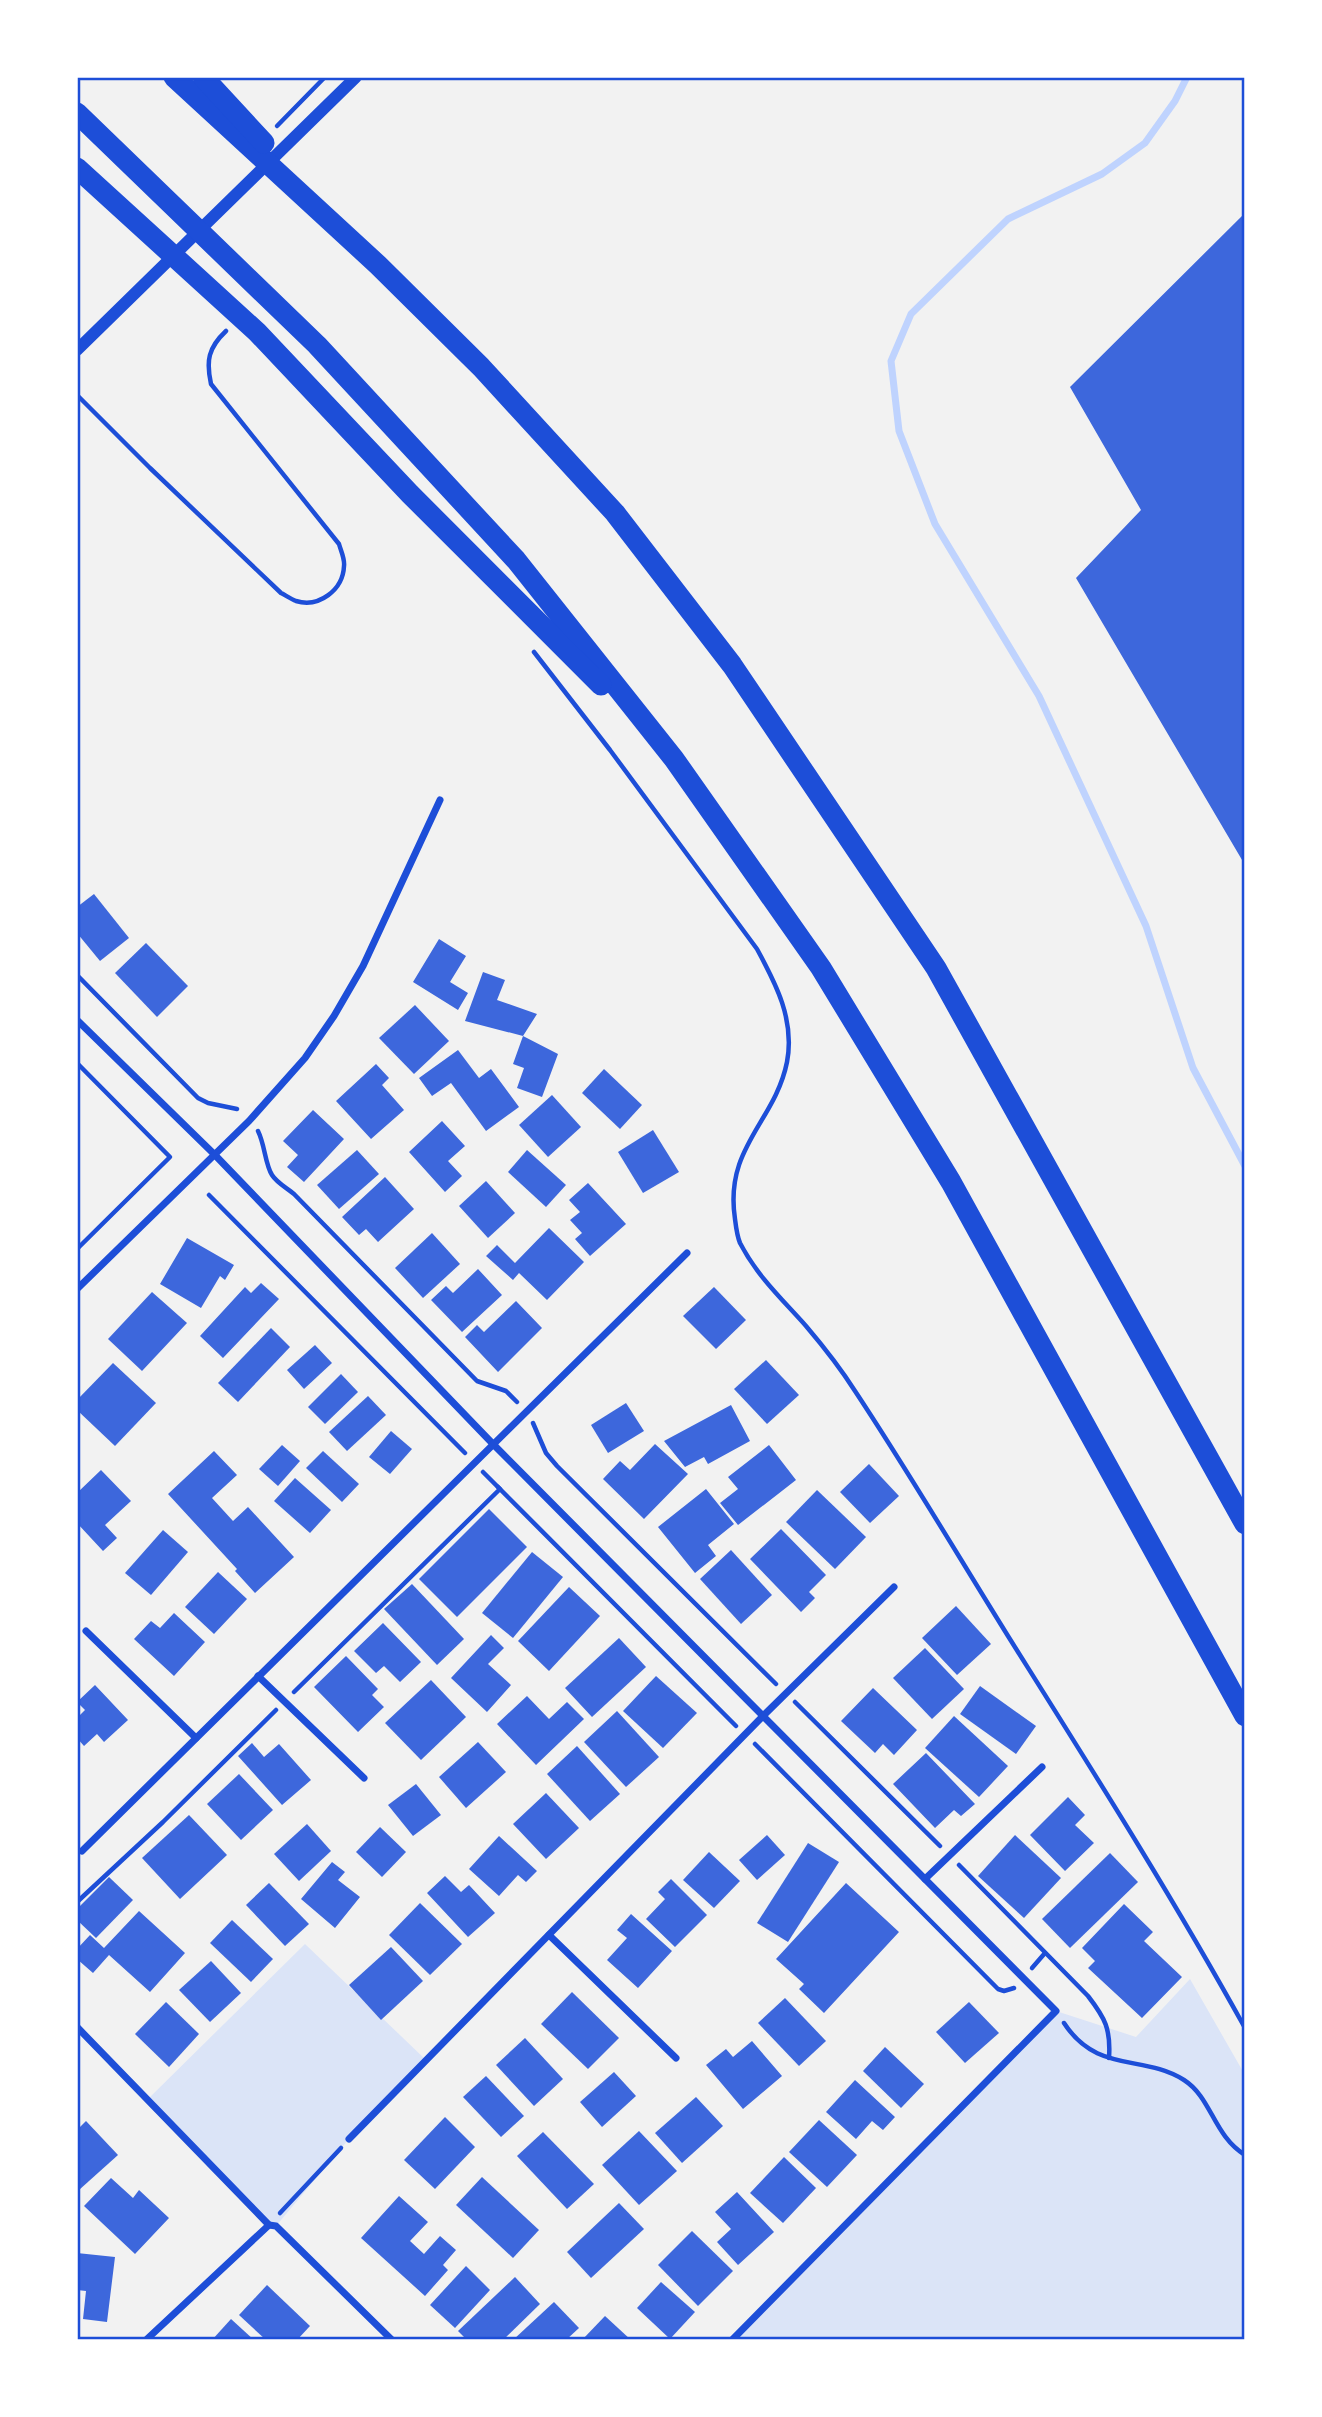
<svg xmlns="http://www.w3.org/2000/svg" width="1322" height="2417" viewBox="0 0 1322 2417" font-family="Helvetica,sans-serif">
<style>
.green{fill:#dbe4f7}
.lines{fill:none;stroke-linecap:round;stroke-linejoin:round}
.stream{stroke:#bfd3fe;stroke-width:7}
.building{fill:#3d67dc}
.path{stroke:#1d4ed8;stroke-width:4.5}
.minor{stroke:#1d4ed8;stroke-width:7}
.tertiary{stroke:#1d4ed8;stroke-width:12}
.motorway{stroke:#1d4ed8;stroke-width:21}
.neatline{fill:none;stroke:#1d4ed8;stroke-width:2.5}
</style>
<rect width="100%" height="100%" fill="#f2f2f2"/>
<g class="green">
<polygon points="305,1944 426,2060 349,2139 276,2226 269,2225 148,2099"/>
<polygon points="1190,1979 1245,2075 1245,2340 732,2340 1056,2011 1136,2037"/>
</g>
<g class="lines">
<polyline class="stream" points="1187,77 1175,101 1145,143 1102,174 1008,219 911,314 891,361 899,431 935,524 1039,696 1146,926 1193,1068 1245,1166"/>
</g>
<g class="building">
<polygon points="1245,213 1245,865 1076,578 1141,510 1070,387"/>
<polygon points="94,894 129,938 100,961 77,933 77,907"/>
<polygon points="439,939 466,956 450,982 468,993 458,1010 413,982"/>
<polygon points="146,943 188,986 157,1017 115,973"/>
<polygon points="483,972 505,980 497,1000 537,1014 523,1036 465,1021"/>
<polygon points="415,1005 449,1041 414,1074 379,1038"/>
<polygon points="523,1036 558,1054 542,1097 517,1088 524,1068 513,1064"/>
<polygon points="458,1050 479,1078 491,1069 519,1107 486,1131 451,1083 432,1096 419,1078"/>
<polygon points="376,1064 389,1078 382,1085 404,1110 371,1139 336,1101"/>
<polygon points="604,1069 642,1105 620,1129 582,1093"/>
<polygon points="552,1095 581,1127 548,1157 519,1125"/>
<polygon points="313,1110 344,1139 304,1182 287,1167 298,1155 283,1141"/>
<polygon points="442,1121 465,1146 448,1161 462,1176 445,1192 409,1152"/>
<polygon points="653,1130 679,1172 643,1193 618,1152"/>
<polygon points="357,1150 379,1174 339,1209 317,1185"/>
<polygon points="527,1150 566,1185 546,1207 508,1172"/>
<polygon points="385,1177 414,1209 378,1242 366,1229 359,1235 342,1217"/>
<polygon points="486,1181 515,1213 488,1238 459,1206"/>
<polygon points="588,1183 626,1224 590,1256 575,1239 582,1233 570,1220 580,1212 569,1200"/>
<polygon points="549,1228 584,1262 547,1300 519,1273 513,1280 486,1256 497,1245 515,1263"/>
<polygon points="432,1233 460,1264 423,1298 395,1268"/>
<polygon points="187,1238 234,1265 225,1280 220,1276 201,1308 160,1284"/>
<polygon points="478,1269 502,1295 462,1332 431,1300 446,1286 453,1293"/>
<polygon points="261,1283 279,1299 223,1358 200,1336 245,1287 251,1293"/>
<polygon points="714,1287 746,1320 716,1349 683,1316"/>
<polygon points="152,1292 187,1323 142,1371 108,1339"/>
<polygon points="516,1301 542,1328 498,1372 465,1337 477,1325 484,1332"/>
<polygon points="271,1328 290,1347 238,1402 218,1383"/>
<polygon points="315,1345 332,1363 304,1389 287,1370"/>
<polygon points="766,1360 799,1395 767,1424 734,1389"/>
<polygon points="113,1363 156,1403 115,1446 77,1410 77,1400"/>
<polygon points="341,1374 358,1392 325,1424 308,1407"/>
<polygon points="368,1396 386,1415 347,1451 329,1432"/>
<polygon points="626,1403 644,1431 608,1453 591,1425"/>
<polygon points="731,1405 750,1441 708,1464 704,1457 685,1467 664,1441"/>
<polygon points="391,1431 412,1449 390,1474 369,1457"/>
<polygon points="655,1444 688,1474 644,1519 603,1479 620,1461 630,1470"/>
<polygon points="282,1445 300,1461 278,1486 259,1469"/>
<polygon points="769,1445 796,1480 738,1525 720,1503 738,1489 728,1477"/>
<polygon points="214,1451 237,1475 212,1498 233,1521 248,1507 294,1557 255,1593 235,1571 237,1569 168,1494"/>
<polygon points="323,1451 359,1484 342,1502 306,1468"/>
<polygon points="869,1464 899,1496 870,1523 840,1492"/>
<polygon points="101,1470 131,1501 105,1525 117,1538 103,1551 77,1523 77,1493"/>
<polygon points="295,1478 331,1510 310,1533 274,1501"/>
<polygon points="706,1489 734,1524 708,1545 716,1556 695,1573 658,1527"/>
<polygon points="817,1490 866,1537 835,1569 786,1522"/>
<polygon points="489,1509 527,1547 457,1617 419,1579"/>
<polygon points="781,1529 826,1575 809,1592 815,1598 801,1612 750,1559"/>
<polygon points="163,1530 188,1552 151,1595 125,1573"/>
<polygon points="731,1550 772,1595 741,1624 700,1579"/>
<polygon points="532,1552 563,1577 513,1638 482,1613"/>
<polygon points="218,1572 247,1599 214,1634 185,1607"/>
<polygon points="412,1584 464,1639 437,1665 384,1609"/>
<polygon points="569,1587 600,1616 549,1671 518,1641"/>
<polygon points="956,1606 991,1644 957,1675 922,1638"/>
<polygon points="174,1613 205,1642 174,1676 134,1639 151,1621 160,1628"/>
<polygon points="383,1623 421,1662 400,1682 384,1666 376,1673 354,1651"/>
<polygon points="491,1635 504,1648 488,1664 511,1685 487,1712 451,1678"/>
<polygon points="619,1638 646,1667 592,1717 565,1688"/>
<polygon points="925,1648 964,1689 932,1719 893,1678"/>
<polygon points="346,1656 378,1689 372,1695 384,1707 358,1732 314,1687"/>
<polygon points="656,1676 697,1713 663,1748 623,1711"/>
<polygon points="431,1680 466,1717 421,1760 385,1723"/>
<polygon points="95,1685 128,1720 104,1742 97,1734 84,1746 77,1738 77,1718 85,1710 77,1702"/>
<polygon points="980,1686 1036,1726 1016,1754 960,1714"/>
<polygon points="873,1688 917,1730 894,1755 883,1744 875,1753 841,1721"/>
<polygon points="527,1696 549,1719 567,1702 584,1719 536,1765 497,1724"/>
<polygon points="617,1711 659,1757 626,1787 584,1742"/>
<polygon points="954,1716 1008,1766 979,1797 925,1748"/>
<polygon points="478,1742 506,1772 466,1808 439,1777"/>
<polygon points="252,1743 264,1757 279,1744 311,1780 282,1805 238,1756"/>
<polygon points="577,1746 620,1794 590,1821 547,1774"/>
<polygon points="926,1753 975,1804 961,1816 954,1810 935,1828 893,1784"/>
<polygon points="239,1774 273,1810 241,1840 207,1804"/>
<polygon points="416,1784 441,1815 413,1836 388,1805"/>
<polygon points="546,1793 579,1828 546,1859 513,1824"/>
<polygon points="1068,1797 1085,1815 1075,1825 1094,1843 1065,1871 1030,1835"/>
<polygon points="189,1815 227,1855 180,1899 142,1858"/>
<polygon points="307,1824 331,1851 299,1881 274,1854"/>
<polygon points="380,1827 406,1852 382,1877 356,1852"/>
<polygon points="767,1835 785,1855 757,1880 739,1860"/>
<polygon points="1015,1835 1061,1878 1024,1918 978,1876"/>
<polygon points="499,1836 537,1871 526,1882 518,1875 499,1896 469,1869"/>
<polygon points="808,1843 839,1862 788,1942 757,1923"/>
<polygon points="709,1852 740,1881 714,1908 683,1880"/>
<polygon points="1110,1853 1138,1882 1070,1948 1042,1919"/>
<polygon points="332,1862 345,1872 338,1880 360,1897 335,1928 301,1899"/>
<polygon points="445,1876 461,1892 469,1885 495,1913 468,1937 427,1893"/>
<polygon points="109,1877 133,1900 96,1938 77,1920 77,1909"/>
<polygon points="671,1879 707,1915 675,1947 646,1919 665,1899 658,1892"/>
<polygon points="269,1883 309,1924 285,1946 246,1905"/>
<polygon points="846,1883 899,1932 824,2013 799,1989 804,1984 776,1959"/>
<polygon points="420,1903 462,1944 430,1975 389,1935"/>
<polygon points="1124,1904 1153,1932 1144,1941 1182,1977 1142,2018 1088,1968 1095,1961 1082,1948"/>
<polygon points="139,1911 185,1953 150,1992 109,1955 93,1973 77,1959 77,1949 90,1935 104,1948"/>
<polygon points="631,1914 672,1951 638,1988 607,1960 627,1938 617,1930"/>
<polygon points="232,1920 273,1959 251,1982 210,1943"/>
<polygon points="391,1947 423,1981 381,2020 349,1985"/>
<polygon points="211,1961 241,1993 210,2022 179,1990"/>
<polygon points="572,1992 619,2038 588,2069 541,2024"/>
<polygon points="785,1998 826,2041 799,2066 758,2023"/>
<polygon points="166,2002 199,2034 169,2067 135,2034"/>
<polygon points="969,2002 999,2033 965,2063 936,2032"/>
<polygon points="525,2038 563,2079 534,2106 496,2065"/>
<polygon points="752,2041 782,2076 743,2109 706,2065 726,2049 733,2057"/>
<polygon points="885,2047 924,2084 901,2108 863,2071"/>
<polygon points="614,2072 636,2096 602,2127 580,2102"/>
<polygon points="486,2076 524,2116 501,2137 463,2097"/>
<polygon points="855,2080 895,2117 883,2130 872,2121 856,2139 826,2112"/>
<polygon points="696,2097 723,2126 682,2163 655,2133"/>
<polygon points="445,2117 475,2147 435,2189 404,2160"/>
<polygon points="819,2120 857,2155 827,2187 789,2152"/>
<polygon points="86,2121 118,2155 79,2190 77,2187 77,2130"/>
<polygon points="639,2131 677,2171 639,2205 602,2165"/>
<polygon points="543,2132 594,2184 567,2209 517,2156"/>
<polygon points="784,2157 816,2188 783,2223 750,2193"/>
<polygon points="482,2177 539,2230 513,2258 456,2205"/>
<polygon points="111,2178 133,2198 139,2190 169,2218 135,2254 84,2206"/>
<polygon points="737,2192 774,2232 738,2265 717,2242 731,2229 715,2212"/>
<polygon points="399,2196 428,2222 410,2241 424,2254 440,2236 456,2250 443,2265 448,2270 425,2296 361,2238"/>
<polygon points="619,2203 644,2229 591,2278 567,2252"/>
<polygon points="692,2231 733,2271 698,2306 658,2265"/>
<polygon points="77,2253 115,2257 107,2322 83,2319 86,2291 77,2290"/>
<polygon points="466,2266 490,2290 455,2328 430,2305"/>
<polygon points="515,2277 540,2304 503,2340 467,2340 458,2331"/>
<polygon points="661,2282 695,2312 670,2339 637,2308"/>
<polygon points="267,2285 310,2326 297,2340 266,2340 239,2315"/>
<polygon points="554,2302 579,2328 566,2340 513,2340"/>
<polygon points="605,2316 631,2340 582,2340"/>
<polygon points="231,2319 254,2340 212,2340"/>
</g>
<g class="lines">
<g class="path">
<polyline points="277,126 325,77"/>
<path d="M 77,395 L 150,468 L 281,593 C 285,595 291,599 296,601 C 319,608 343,590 344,566 C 345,559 341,551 339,544 L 211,384 C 206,361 208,348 226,331"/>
<path d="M 534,652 L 610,750 L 757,949 C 776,984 795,1020 787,1062 C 775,1122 724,1147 735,1219 C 736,1227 737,1236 740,1243 C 757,1276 782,1299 806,1326 C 823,1346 841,1369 855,1391 C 908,1471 957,1554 1008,1636 C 1089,1765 1171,1894 1245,2028"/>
<polyline points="77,975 198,1098 208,1103 237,1109"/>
<polyline points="77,1063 170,1157 77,1249"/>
<path d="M 258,1131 C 265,1145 265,1164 272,1175 C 277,1183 287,1188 294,1194 L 477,1381 L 506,1391 L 517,1402"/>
<polyline points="209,1195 465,1453"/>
<polyline points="533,1423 546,1453 557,1466 776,1684"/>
<polyline points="483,1472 736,1726"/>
<polyline points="294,1692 500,1489 498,1487"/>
<polyline points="795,1702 940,1846"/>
<polyline points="755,1744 998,1989 1004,1991 1014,1988"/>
<path d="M 959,1865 L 1088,1996 C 1105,2018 1111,2029 1109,2058"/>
<polyline points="77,1902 163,1822 276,1710"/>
<polyline points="1032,1968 1045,1953"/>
<path d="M 1064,2023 C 1097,2074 1143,2054 1184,2080 C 1212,2098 1213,2135 1245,2155"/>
<polyline points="280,2213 341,2148"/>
</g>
<g class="minor">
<polyline points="77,1020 214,1154 492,1443 1056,2011 732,2340"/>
<polyline points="77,1289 249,1121 305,1058 334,1016 363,966 440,800"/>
<polyline points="86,1631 196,1738"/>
<polyline points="258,1676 364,1778"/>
<polyline points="82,1851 687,1253"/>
<polyline points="925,1879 1042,1767"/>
<polyline points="549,1935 676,2058"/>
<polyline points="77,2027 269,2225 276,2226 392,2340"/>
<polyline points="349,2139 763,1716 894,1587"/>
<polyline points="146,2340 269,2225"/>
</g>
<polyline class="tertiary" points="77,350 356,77"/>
<g class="motorway">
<polyline points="174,77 378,265 481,367 615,513 732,665 936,968 1245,1524"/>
<polyline points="203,77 264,143"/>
<polyline points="77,113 317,345 516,560 674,759 821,968 951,1182 1245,1716"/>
<polyline points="77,168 257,332 410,494 601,685"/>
</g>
</g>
<rect width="1322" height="2417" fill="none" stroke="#ffffff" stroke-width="158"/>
<rect x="79" y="79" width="1164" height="2259" class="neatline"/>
</svg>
